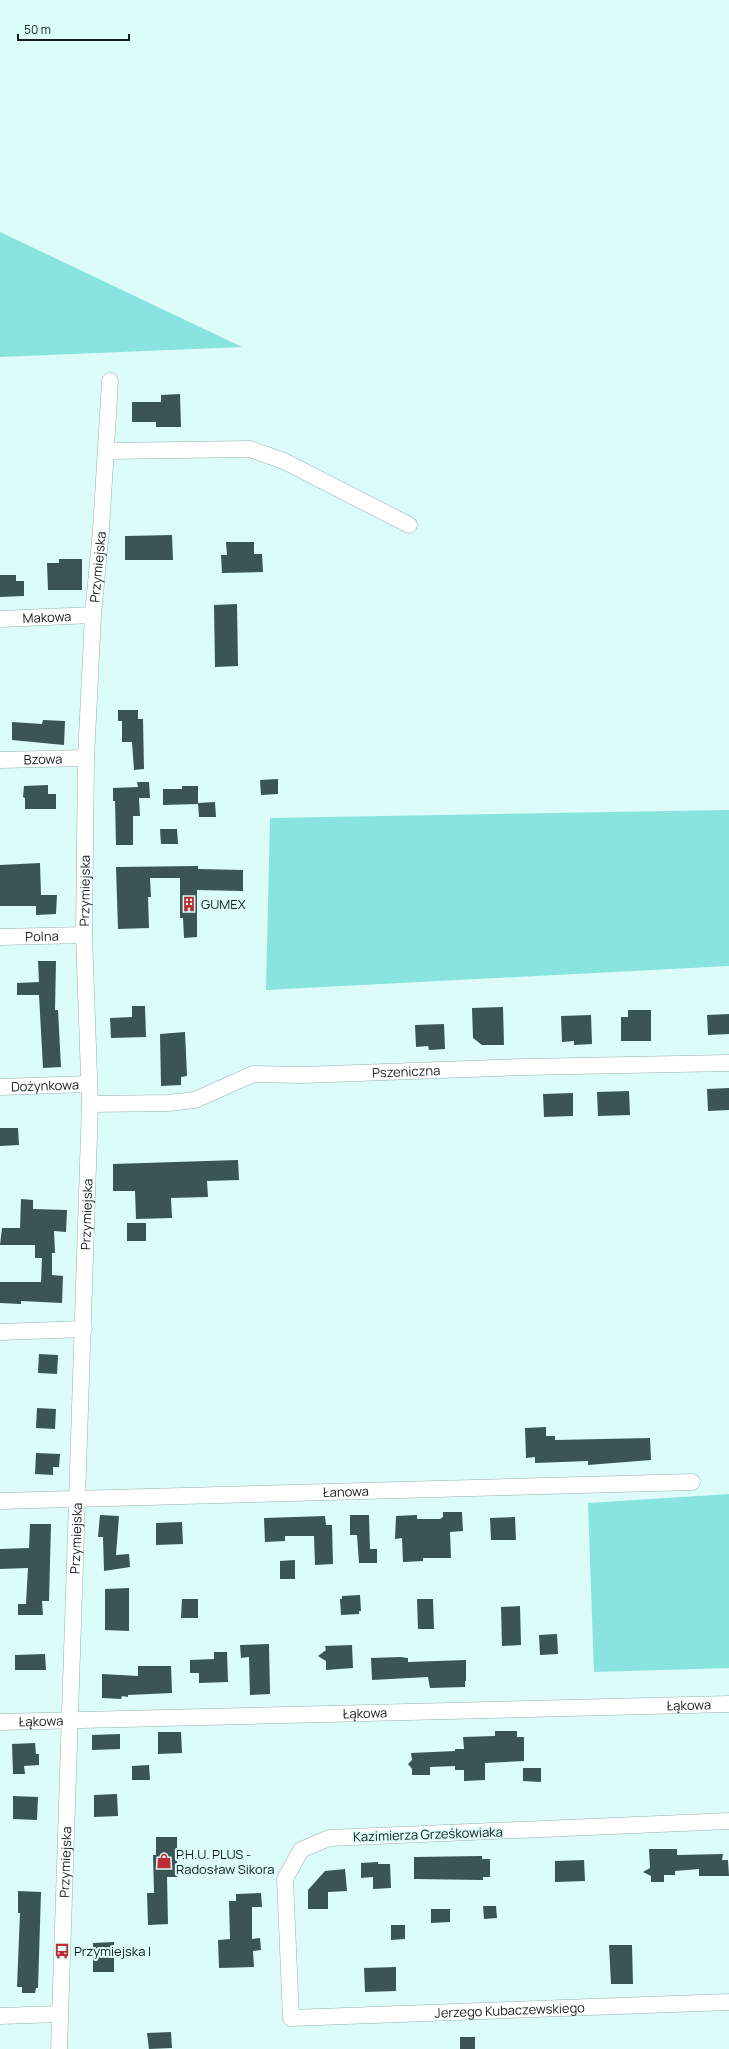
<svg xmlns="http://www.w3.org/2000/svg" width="729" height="2049" viewBox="0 0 729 2049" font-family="Manrope,sans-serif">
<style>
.green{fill:#89e3de}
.building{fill:#3a5553}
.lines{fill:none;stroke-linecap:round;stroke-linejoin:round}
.minor-casing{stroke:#94b1af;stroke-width:17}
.minor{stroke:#fff;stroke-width:16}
.labels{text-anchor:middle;stroke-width:4;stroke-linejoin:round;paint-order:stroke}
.street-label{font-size:13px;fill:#121d1c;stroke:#dcfcf9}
.poi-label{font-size:13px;fill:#121d1c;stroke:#dcfcf9;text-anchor:start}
</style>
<rect width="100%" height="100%" fill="#dcfcf9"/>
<g class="green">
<polygon points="0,232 242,347 0,357"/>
<polygon points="729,810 729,966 266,990 270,818"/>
<polygon points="729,1494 729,1668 594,1672 588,1503"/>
</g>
<g class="building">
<polygon points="180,394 181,427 156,427 156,422 132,422 132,402 161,402 161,395"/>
<polygon points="172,535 173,560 125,560 125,536"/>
<polygon points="226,542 254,542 254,554 262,554 263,572 222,573 221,555 227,555"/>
<polygon points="59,559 82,559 82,590 48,590 47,563 59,563"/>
<polygon points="0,575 16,575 16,581 24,581 24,596 0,597"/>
<polygon points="237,604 238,666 215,667 214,605"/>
<polygon points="118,710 138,710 138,719 143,719 144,769 134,770 132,742 122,742 122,721 118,721"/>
<polygon points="43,720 65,721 64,745 12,740 12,722 42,724"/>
<polygon points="278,779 278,794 261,795 260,780"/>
<polygon points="137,782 149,782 150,798 139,798 140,816 133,816 133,845 116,845 115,801 113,801 113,788 138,787"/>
<polygon points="48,785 48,794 56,794 56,809 25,809 25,798 23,797 24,786"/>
<polygon points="182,786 198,786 198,804 163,805 163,789 182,789"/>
<polygon points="215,802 216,817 199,817 198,803"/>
<polygon points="160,829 177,829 178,844 161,844"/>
<polygon points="40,863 41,895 57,895 56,914 36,915 36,906 0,906 0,865"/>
<polygon points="198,866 198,869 243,870 243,891 197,890 197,937 184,938 183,918 180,918 180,878 150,878 151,897 148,897 149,928 118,929 116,867"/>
<polygon points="38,961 56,961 55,1010 58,1010 61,1067 43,1068 39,995 17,995 17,983 39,982"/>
<polygon points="132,1006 145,1006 146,1037 111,1038 110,1018 132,1017"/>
<polygon points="503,1007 504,1045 482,1045 473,1038 472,1008"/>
<polygon points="628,1010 651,1010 651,1041 621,1041 621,1017 628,1017"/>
<polygon points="729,1014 729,1034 708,1035 707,1015"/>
<polygon points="591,1015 592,1044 574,1045 574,1041 562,1042 561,1016"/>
<polygon points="444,1024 445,1049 429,1050 428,1046 416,1047 415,1025"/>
<polygon points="185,1032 187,1076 181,1077 181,1085 161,1086 160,1034"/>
<polygon points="729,1088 729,1110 708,1111 707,1089"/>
<polygon points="629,1091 630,1115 598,1116 597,1092"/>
<polygon points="573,1093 573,1116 544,1117 543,1094"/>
<polygon points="0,1128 18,1128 19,1145 0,1146"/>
<polygon points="238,1160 239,1180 207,1181 208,1197 171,1198 172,1218 136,1219 135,1191 113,1191 113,1164"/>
<polygon points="21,1199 33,1200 33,1209 67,1210 66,1232 54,1231 55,1253 52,1253 52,1275 63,1276 62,1303 21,1301 21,1304 0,1303 0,1282 41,1282 42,1258 35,1258 35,1245 0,1245 2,1228 20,1228"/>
<rect x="127" y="1223" width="19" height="18"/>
<polygon points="39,1354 58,1355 57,1374 38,1373"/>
<polygon points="37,1408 56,1409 55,1429 36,1428"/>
<polygon points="546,1427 546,1436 555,1436 555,1440 650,1438 651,1460 588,1465 588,1461 535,1463 535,1457 526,1458 525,1428"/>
<polygon points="36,1453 60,1454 59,1467 53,1467 53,1475 35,1474"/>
<polygon points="443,1512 462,1512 463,1531 450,1532 451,1558 423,1558 423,1561 403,1562 402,1538 395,1539 396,1516 417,1515 417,1519 440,1519 443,1517"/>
<polygon points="100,1515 119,1516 116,1555 129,1554 130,1567 104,1571 103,1537 98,1537"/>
<polygon points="350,1515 369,1515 370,1549 377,1549 377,1563 359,1563 357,1535 350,1535"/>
<polygon points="325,1516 326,1525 332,1525 333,1564 315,1565 314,1536 285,1536 285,1541 265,1542 264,1518"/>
<polygon points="515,1517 516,1540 491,1540 490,1518"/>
<polygon points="182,1522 183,1544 156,1545 156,1523"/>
<polygon points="30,1524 51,1524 49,1601 42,1601 43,1615 18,1615 18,1604 26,1604 28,1568 0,1569 0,1549 29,1548"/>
<polygon points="295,1560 295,1579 280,1579 280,1561"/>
<polygon points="129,1588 129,1631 105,1630 105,1589"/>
<polygon points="360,1595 361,1611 359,1611 359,1614 341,1615 340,1599 342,1599 342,1596"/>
<polygon points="182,1599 198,1599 198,1618 181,1618"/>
<polygon points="417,1599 433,1599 434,1629 418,1629"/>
<polygon points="520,1606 521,1645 502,1646 501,1607"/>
<polygon points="557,1634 558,1654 540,1655 539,1635"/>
<polygon points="269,1644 270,1694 250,1695 249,1657 241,1658 240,1645"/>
<polygon points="352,1645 353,1668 326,1670 326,1661 318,1656 326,1650 325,1646"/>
<polygon points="214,1652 227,1652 228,1682 199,1683 199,1673 190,1673 190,1660 214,1659"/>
<polygon points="45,1654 46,1670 15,1670 15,1655"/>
<polygon points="400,1657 408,1658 408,1662 466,1660 466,1681 465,1681 465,1687 430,1688 428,1677 372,1680 371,1658"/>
<polygon points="138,1666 171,1666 172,1693 128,1695 128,1697 122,1696 121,1699 102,1698 102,1674 138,1676"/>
<polygon points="495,1731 517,1731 517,1737 524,1737 524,1761 485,1763 485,1780 464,1781 464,1770 455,1770 455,1766 430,1767 430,1775 412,1775 412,1769 408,1764 412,1760 411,1753 455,1751 455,1749 464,1749 463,1737 495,1736"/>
<polygon points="158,1732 181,1732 182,1753 158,1754"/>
<polygon points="120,1734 120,1749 92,1750 92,1735"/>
<polygon points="35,1743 36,1754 39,1754 39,1765 24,1766 25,1774 13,1774 12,1744"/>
<polygon points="149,1765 150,1780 132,1780 132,1766"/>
<polygon points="523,1768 541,1768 541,1782 523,1781"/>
<polygon points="117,1794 118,1816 94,1817 94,1795"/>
<polygon points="13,1796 38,1797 37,1820 13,1819"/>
<polygon points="156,1837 177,1837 177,1877 167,1877 168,1924 148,1925 147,1893 154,1893 153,1855 156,1855"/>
<polygon points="649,1849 677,1849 677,1855 723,1854 722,1860 728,1860 729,1876 699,1876 699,1869 675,1871 675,1875 664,1875 664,1882 651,1882 651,1876 643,1872 650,1868"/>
<polygon points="482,1856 482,1859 490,1859 490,1877 483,1877 483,1880 414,1879 414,1857"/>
<polygon points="584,1860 585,1881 555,1882 555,1861"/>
<polygon points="378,1862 378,1864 390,1864 391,1888 373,1889 373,1877 361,1878 361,1863"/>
<polygon points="345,1869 347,1891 328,1892 328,1909 308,1909 308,1890 325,1871"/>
<polygon points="18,1891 41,1892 38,1988 36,1988 35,1993 22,1993 22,1987 17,1987 20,1913 18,1913"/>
<polygon points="261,1893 262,1907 252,1907 252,1939 260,1938 261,1950 253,1951 254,1967 219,1968 218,1940 230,1939 229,1901 236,1901 236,1894"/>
<polygon points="483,1906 496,1906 497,1918 484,1919"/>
<polygon points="431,1909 450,1909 450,1922 431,1923"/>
<polygon points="391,1925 405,1925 405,1939 391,1940"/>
<polygon points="114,1942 114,1972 93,1972 93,1943"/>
<polygon points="609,1945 632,1945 633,1984 611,1984"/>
<polygon points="396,1967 396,1991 365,1992 364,1968"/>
<polygon points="171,2032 172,2048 149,2049 147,2033"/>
<rect x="460" y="2037" width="15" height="12"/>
</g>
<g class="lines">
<defs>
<g id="minor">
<polyline points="107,451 250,449 284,461 409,525"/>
<path id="s1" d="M 0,619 L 93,615"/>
<path id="s2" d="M 0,760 L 86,758"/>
<path id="s3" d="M 0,937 L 84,935"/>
<path id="s4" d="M 0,1087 L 89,1084"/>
<path id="s5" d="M 90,1104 L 168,1103 L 195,1100 L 253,1074 L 302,1075 L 525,1067 L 729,1063"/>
<polyline points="0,1332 84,1329"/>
<path id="s6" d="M 0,1501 L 692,1482"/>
<path id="s7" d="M 0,1722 L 729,1704"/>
<path id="s8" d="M 729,1821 L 329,1838 L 301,1850 L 285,1879 L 291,2018 L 729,2002"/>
<polyline points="0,2016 60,2014"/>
<path id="s9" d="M 59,2049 L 90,1104 L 84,935 L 86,758 L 93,615 L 101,530 L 110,381"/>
</g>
</defs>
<use href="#minor" class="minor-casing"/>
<use href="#minor" class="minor"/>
</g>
<defs>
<symbol id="building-bare" viewBox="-9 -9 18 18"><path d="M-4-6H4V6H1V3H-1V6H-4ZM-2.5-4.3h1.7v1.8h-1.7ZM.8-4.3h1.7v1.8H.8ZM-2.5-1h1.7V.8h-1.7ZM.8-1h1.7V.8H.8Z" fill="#bd2d33" stroke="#dcfcf9" stroke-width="2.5" paint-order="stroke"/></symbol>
<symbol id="shop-bare" viewBox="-9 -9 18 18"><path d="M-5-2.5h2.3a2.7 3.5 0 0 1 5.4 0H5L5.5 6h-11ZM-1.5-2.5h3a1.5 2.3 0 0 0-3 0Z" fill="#bd2d33" stroke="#dcfcf9" stroke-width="2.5" paint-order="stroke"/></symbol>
<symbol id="bus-bare" viewBox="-9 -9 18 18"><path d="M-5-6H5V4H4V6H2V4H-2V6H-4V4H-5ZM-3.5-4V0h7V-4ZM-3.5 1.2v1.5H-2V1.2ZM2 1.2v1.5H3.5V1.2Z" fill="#bd2d33" stroke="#dcfcf9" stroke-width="2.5" paint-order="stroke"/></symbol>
</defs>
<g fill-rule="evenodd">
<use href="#building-bare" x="178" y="893" width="22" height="22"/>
<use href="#shop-bare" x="153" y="1850" width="22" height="22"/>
<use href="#bus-bare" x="51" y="1940" width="22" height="22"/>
</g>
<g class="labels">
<g class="street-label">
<text dy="5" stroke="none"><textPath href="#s9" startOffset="1483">Przymiejska</textPath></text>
<text dy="5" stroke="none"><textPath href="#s1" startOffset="47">Makowa</textPath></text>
<text dy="5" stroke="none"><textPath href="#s2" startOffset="43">Bzowa</textPath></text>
<text dy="5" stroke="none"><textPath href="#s9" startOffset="1159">Przymiejska</textPath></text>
<text dy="5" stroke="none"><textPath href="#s3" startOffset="42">Polna</textPath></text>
<text dy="5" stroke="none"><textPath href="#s5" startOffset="322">Pszeniczna</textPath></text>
<text dy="5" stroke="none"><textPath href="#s4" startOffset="45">Dożynkowa</textPath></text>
<text dy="5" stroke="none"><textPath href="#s9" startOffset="835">Przymiejska</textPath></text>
<text dy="5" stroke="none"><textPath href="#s6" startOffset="346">Łanowa</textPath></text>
<text dy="5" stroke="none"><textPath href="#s9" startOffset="511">Przymiejska</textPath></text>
<text dy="5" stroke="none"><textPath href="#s7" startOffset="689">Łąkowa</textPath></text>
<text dy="5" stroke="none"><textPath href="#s7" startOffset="365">Łąkowa</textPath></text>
<text dy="5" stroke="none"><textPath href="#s7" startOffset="41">Łąkowa</textPath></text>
<text transform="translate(428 1834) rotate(-2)" y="5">Kazimierza Grześkowiaka</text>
<text dy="5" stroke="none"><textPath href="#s9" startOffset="187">Przymiejska</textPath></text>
<text dy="5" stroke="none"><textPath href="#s8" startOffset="822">Jerzego Kubaczewskiego</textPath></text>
</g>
<g class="poi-label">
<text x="201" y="909">GUMEX</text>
<text x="176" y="1859">P.H.U. PLUS -<tspan x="176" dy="15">Radosław Sikora</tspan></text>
<text x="74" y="1956">Przymiejska I</text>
</g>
</g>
<path d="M18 34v6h111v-6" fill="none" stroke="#121d1c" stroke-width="2"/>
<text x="24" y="34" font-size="12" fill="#121d1c" stroke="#dcfcf9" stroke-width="3" paint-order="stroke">50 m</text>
</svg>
